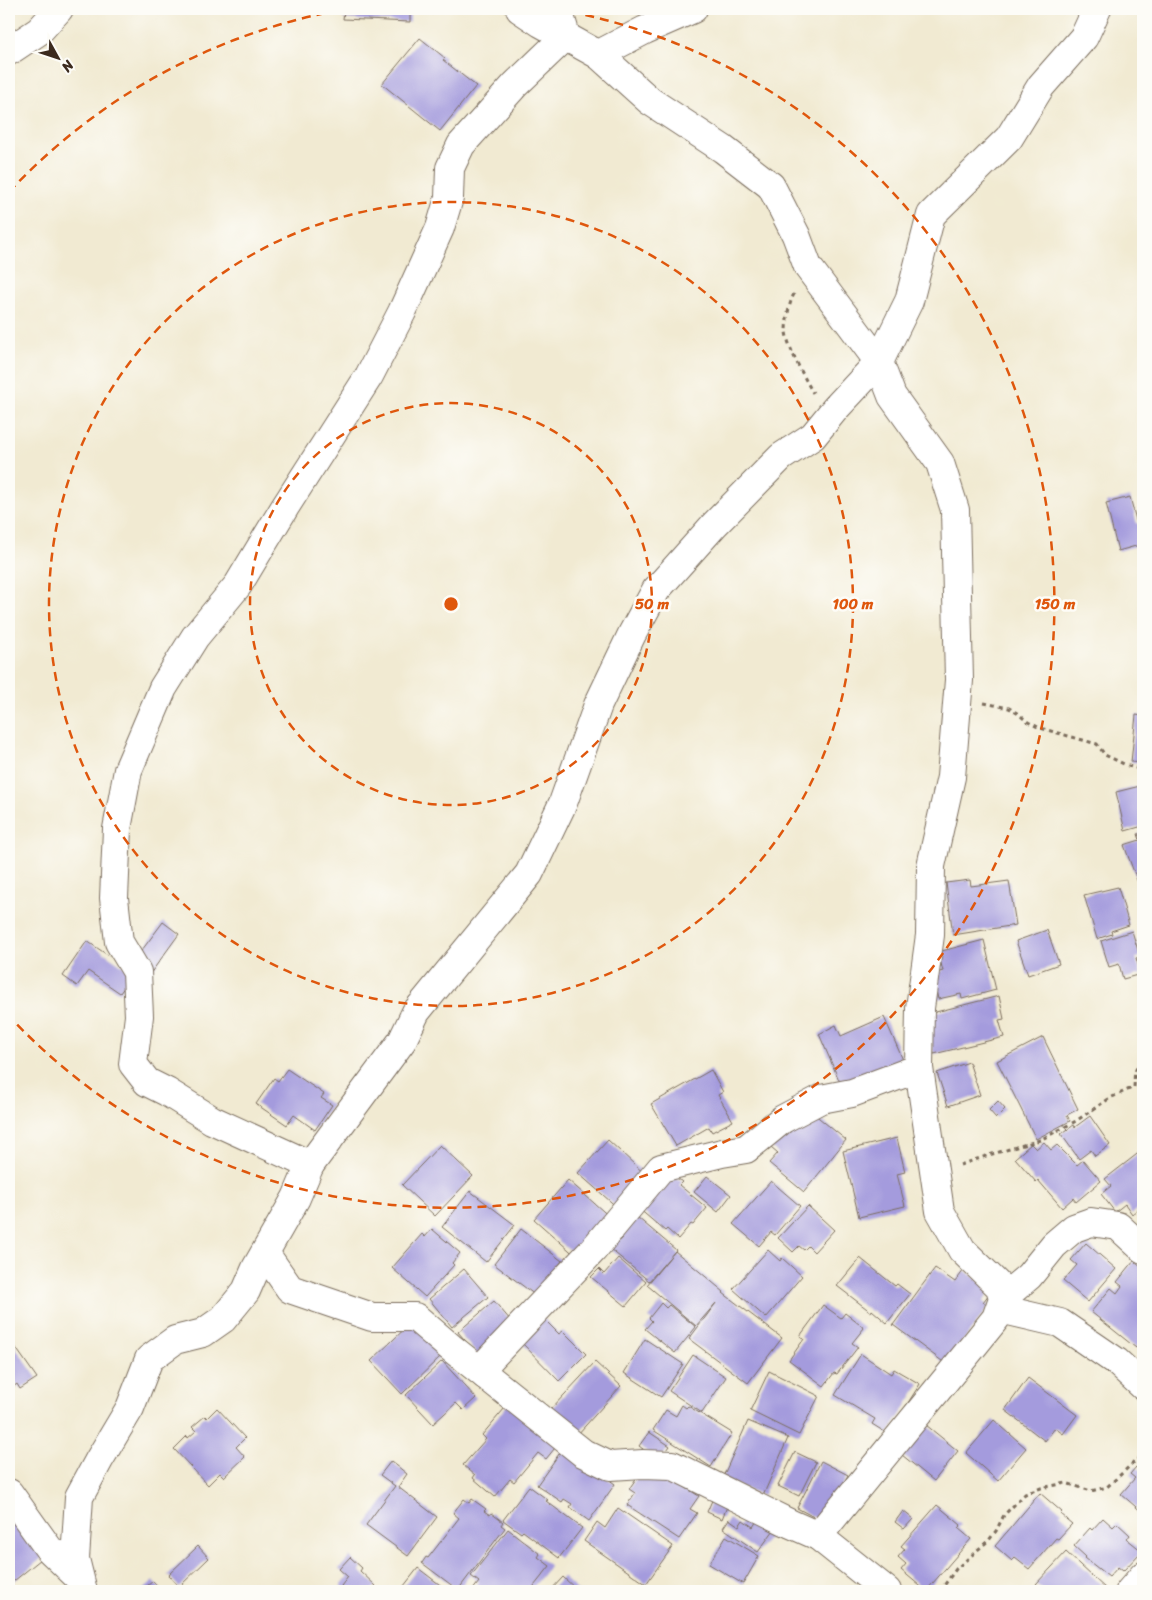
<svg xmlns="http://www.w3.org/2000/svg" width="1152" height="1600" viewBox="0 0 1152 1600" font-family="Sriracha,sans-serif">
<style>
.building{fill:#a49bdd}
.lines{fill:none;stroke-linecap:round;stroke-linejoin:round}
.minor-casing{stroke:#7b6d5d;stroke-width:30}
.path{stroke:#7b6d5d;stroke-width:3;stroke-dasharray:4 4;stroke-linecap:butt}
.minor{stroke:#fff;stroke-width:28}
.ring{fill:none;stroke:#df570d;stroke-width:2.5;stroke-dasharray:9 6}
.centre{fill:#df570d;stroke:#fdfcf7;stroke-width:2.5}
.ring-label{font-size:15px;text-anchor:middle;font-weight:bold;fill:#df570d;stroke:#fdfcf7;stroke-width:5;stroke-linejoin:round;paint-order:stroke}
</style>
<rect width="100%" height="100%" fill="#fdfcf7"/>
<filter id="ink" filterUnits="userSpaceOnUse"><feTurbulence type="fractalNoise" baseFrequency=".02" numOctaves="2"/><feDisplacementMap in="SourceGraphic" scale="10" xChannelSelector="R" yChannelSelector="G"/><feConvolveMatrix kernelMatrix="1 2 1 2 8 2 1 2 1" color-interpolation-filters="sRGB"/></filter>
<filter id="wash" filterUnits="userSpaceOnUse"><feTurbulence type="fractalNoise" baseFrequency=".0096" numOctaves="4" result="noise"/><feDisplacementMap in="SourceGraphic" scale="20" xChannelSelector="R" yChannelSelector="G"/><feGaussianBlur stdDeviation="1.12" result="paint"/><feColorMatrix in="noise" values="0 0 0 0 0 0 0 0 0 0 0 0 0 0 0 0 0 1.4 0 .05"/><feComposite in="paint" operator="in"/></filter>
<g filter="url(#wash)">
<rect width="100%" height="100%" fill="#f1ead2"/>
<g id="blocks">
<g class="building">
<polygon points="337,9 410,9 410,22 343,19 344,11 337,10"/>
<polygon points="420,38 445,58 443,60 476,86 440,131 382,84"/>
<polygon points="1130,497 1137,524 1143,522 1143,544 1118,551 1106,503"/>
<polygon points="1136,715 1143,716 1143,763 1131,762"/>
<polygon points="1140,786 1143,797 1143,826 1125,831 1116,792"/>
<polygon points="1143,833 1143,893 1142,894 1124,845 1140,840 1138,834"/>
<polygon points="970,880 971,886 1009,881 1016,925 953,935 946,883"/>
<polygon points="1118,887 1129,925 1111,931 1112,934 1097,939 1084,895"/>
<polygon points="163,922 179,934 150,974 133,962"/>
<polygon points="1047,930 1059,964 1028,975 1016,941"/>
<polygon points="1132,931 1140,957 1136,958 1141,974 1123,979 1119,964 1109,967 1101,941"/>
<polygon points="984,940 996,990 962,999 961,994 938,999 934,982 938,982 936,973 943,971 938,952"/>
<polygon points="87,941 134,973 120,993 88,971 77,986 63,976"/>
<polygon points="999,996 1004,1019 999,1020 1004,1037 934,1054 924,1015"/>
<polygon points="884,1017 903,1060 842,1087 819,1034 836,1025 841,1036"/>
<polygon points="1043,1037 1078,1109 1067,1115 1070,1121 1036,1139 997,1061"/>
<polygon points="969,1062 980,1095 948,1106 937,1073"/>
<polygon points="287,1069 324,1094 321,1098 332,1105 315,1130 294,1115 287,1125 256,1104 274,1078 278,1081"/>
<polygon points="711,1070 723,1092 718,1095 733,1121 712,1132 709,1127 676,1146 651,1104"/>
<polygon points="998,1101 1005,1109 996,1118 989,1110"/>
<polygon points="808,1109 846,1140 804,1192 769,1163 778,1153 771,1147 791,1123"/>
<polygon points="1090,1116 1110,1145 1095,1156 1091,1150 1079,1159 1061,1134 1074,1125 1075,1127"/>
<polygon points="897,1138 905,1172 897,1174 905,1206 859,1217 843,1151"/>
<polygon points="608,1140 648,1177 619,1209 578,1173"/>
<polygon points="1044,1142 1051,1150 1057,1145 1077,1165 1083,1160 1101,1181 1076,1202 1073,1198 1062,1208 1038,1180 1036,1182 1015,1158 1031,1144 1036,1149"/>
<polygon points="440,1145 473,1176 435,1216 402,1185"/>
<polygon points="1141,1151 1143,1154 1143,1205 1132,1214 1125,1204 1115,1212 1101,1194 1111,1186 1105,1179"/>
<polygon points="671,1173 682,1182 679,1185 707,1208 693,1225 691,1224 678,1239 667,1229 665,1231 638,1208"/>
<polygon points="707,1176 731,1195 718,1212 694,1192"/>
<polygon points="568,1180 612,1219 578,1258 534,1219"/>
<polygon points="771,1181 800,1206 775,1235 771,1232 759,1246 733,1224"/>
<polygon points="470,1191 515,1225 486,1262 442,1227"/>
<polygon points="808,1206 834,1230 814,1252 808,1246 804,1250 799,1246 793,1252 778,1238"/>
<polygon points="631,1212 676,1250 649,1281 604,1244"/>
<polygon points="432,1229 460,1253 452,1263 454,1265 425,1297 392,1268 422,1234 425,1237"/>
<polygon points="521,1229 562,1261 535,1295 494,1264"/>
<polygon points="1086,1243 1116,1269 1088,1302 1063,1281 1077,1265 1071,1260"/>
<polygon points="768,1250 780,1261 782,1258 802,1276 766,1318 733,1289"/>
<polygon points="675,1251 724,1292 723,1293 782,1338 748,1383 689,1339 716,1303 696,1326 647,1285"/>
<polygon points="618,1258 646,1282 626,1306 591,1277 599,1269 604,1274"/>
<polygon points="860,1258 895,1286 897,1284 910,1294 887,1323 872,1310 871,1312 837,1286"/>
<polygon points="1134,1261 1143,1269 1143,1340 1136,1348 1091,1312 1111,1288 1117,1293 1122,1286 1117,1282"/>
<polygon points="935,1268 955,1282 964,1270 992,1290 983,1302 989,1306 946,1364 893,1325"/>
<polygon points="464,1269 488,1297 452,1327 429,1299"/>
<polygon points="494,1301 517,1328 481,1359 458,1332"/>
<polygon points="661,1303 666,1308 669,1305 696,1327 675,1353 645,1329 652,1321 649,1318"/>
<polygon points="823,1305 841,1318 845,1313 864,1328 852,1343 858,1347 837,1374 834,1373 824,1386 789,1360 804,1339 800,1336"/>
<polygon points="541,1316 559,1334 563,1331 586,1354 559,1381 521,1342"/>
<polygon points="413,1321 444,1353 402,1394 371,1361"/>
<polygon points="9,1338 37,1378 20,1389 17,1384 9,1390"/>
<polygon points="645,1339 683,1364 661,1397 624,1373"/>
<polygon points="861,1354 891,1374 894,1369 920,1384 888,1434 872,1424 875,1419 835,1395"/>
<polygon points="693,1355 726,1377 702,1413 669,1391"/>
<polygon points="442,1361 476,1398 463,1410 456,1403 433,1424 406,1395"/>
<polygon points="595,1362 621,1386 577,1435 550,1410"/>
<polygon points="769,1371 819,1396 799,1435 750,1411"/>
<polygon points="1028,1378 1077,1415 1063,1434 1055,1428 1045,1441 1005,1410"/>
<polygon points="510,1402 559,1443 546,1459 538,1453 514,1482 510,1479 495,1497 473,1478 475,1475 463,1465 486,1439 482,1435"/>
<polygon points="682,1405 686,1408 688,1406 732,1433 711,1467 653,1430 666,1410 676,1416"/>
<polygon points="217,1408 245,1438 236,1447 245,1457 224,1477 220,1473 208,1485 174,1449 187,1436 188,1438 196,1431 192,1427 205,1416 207,1418"/>
<polygon points="994,1420 1026,1448 998,1481 966,1453"/>
<polygon points="748,1421 788,1438 763,1496 722,1479"/>
<polygon points="926,1425 958,1451 934,1481 902,1455"/>
<polygon points="649,1432 670,1446 659,1461 639,1446"/>
<polygon points="564,1447 615,1484 589,1521 570,1507 572,1504 564,1499 562,1502 537,1485"/>
<polygon points="795,1452 816,1462 799,1496 778,1486"/>
<polygon points="391,1461 407,1474 398,1487 437,1517 408,1556 366,1525 395,1486 380,1475"/>
<polygon points="821,1461 848,1475 823,1522 797,1508"/>
<polygon points="644,1467 662,1473 699,1496 690,1509 697,1513 679,1539 627,1505 635,1493 629,1489"/>
<polygon points="1136,1467 1141,1471 1143,1468 1143,1513 1121,1494 1135,1478 1130,1474"/>
<polygon points="529,1486 548,1500 546,1501 582,1528 559,1558 523,1531 521,1533 503,1520"/>
<polygon points="1040,1493 1062,1512 1060,1514 1072,1524 1058,1539 1056,1538 1029,1569 1015,1558 1012,1561 995,1546"/>
<polygon points="713,1498 728,1504 722,1519 707,1512"/>
<polygon points="464,1499 469,1503 472,1499 486,1509 484,1511 490,1515 491,1513 503,1522 501,1525 505,1528 458,1590 422,1563 426,1557 428,1558 459,1518 453,1513"/>
<polygon points="937,1505 961,1525 958,1528 971,1539 926,1591 901,1570 906,1564 898,1557 905,1549 901,1546"/>
<polygon points="618,1508 673,1546 646,1584 584,1541 597,1522 605,1528"/>
<polygon points="903,1511 913,1519 904,1529 895,1522"/>
<polygon points="15,1515 46,1555 9,1585 9,1519"/>
<polygon points="760,1516 776,1527 758,1552 723,1528 729,1519 739,1526 743,1520 753,1527"/>
<polygon points="1103,1518 1113,1527 1117,1523 1130,1535 1127,1539 1142,1551 1123,1571 1118,1567 1109,1577 1085,1558 1086,1557 1074,1546 1090,1528 1092,1530"/>
<polygon points="508,1529 540,1554 538,1557 550,1566 530,1591 513,1591 509,1588 507,1591 503,1588 500,1591 472,1591 479,1582 471,1576"/>
<polygon points="726,1536 759,1556 743,1584 709,1564"/>
<polygon points="198,1546 209,1558 179,1587 168,1575"/>
<polygon points="1066,1552 1107,1590 1106,1591 1044,1591 1036,1584"/>
<polygon points="350,1557 362,1568 360,1571 376,1586 371,1591 347,1591 341,1586 348,1577 339,1569"/>
<polygon points="418,1568 448,1591 400,1591"/>
<polygon points="563,1577 578,1591 550,1591"/>
<polygon points="153,1581 162,1591 141,1591"/>
</g>
</g>
</g>
<g filter="url(#ink)">
<use href="#blocks" fill-opacity="0" stroke="#7b6d5d" stroke-width="1"/>
<g class="lines">
<defs>
<g id="minor">
<polyline points="520,9 541,23 599,55 650,101 723,149 771,186 796,235 808,267 879,362 892,396 940,463 955,510 959,680 951,777 931,866 930,935 920,1008 919,1068 940,1211 962,1250 1000,1287 1003,1298 996,1318 975,1344 818,1536 887,1591"/>
<polyline points="558,9 566,36 515,85 461,145 450,168 449,198 440,228 402,312 369,376 285,507 238,585 195,637 163,688 128,770 117,829 114,898 119,942 137,972 139,1016 133,1064 147,1082 167,1092 212,1120 310,1165 402,1041 416,1012 529,874 563,803 598,705 632,634 656,590 714,525 781,457 813,436 835,409 879,362 909,301 931,215 1009,138 1041,86 1084,37 1097,9"/>
<polyline points="9,51 39,31 59,9"/>
<polyline points="599,55 601,53 645,30 693,9"/>
<polyline points="265,1253 290,1289 372,1317 415,1317 450,1347 583,1453 610,1466 643,1464 672,1465 791,1524 818,1536"/>
<polyline points="1003,1298 1029,1276 1054,1245 1074,1228 1091,1222 1118,1226 1143,1249"/>
<polyline points="1000,1309 1060,1323 1117,1362 1143,1386"/>
<polyline points="485,1375 487,1362 593,1250 661,1168 722,1153 746,1149 783,1119 821,1099 852,1093 919,1068"/>
<polyline points="9,1493 49,1549 79,1578"/>
<polyline points="83,1591 75,1559 79,1497 99,1460 130,1408 149,1359 175,1340 203,1333 223,1319 246,1291 256,1268 296,1198 310,1165"/>
<polyline points="1130,1591 1143,1576"/>
</g>
</defs>
<use href="#minor" class="minor-casing"/>
<g class="path">
<path d="M 794,294 C 789,303 786,321 786,332 C 788,348 805,379 813,393"/>
<polyline points="984,703 1009,708 1017,713 1028,722 1040,728 1097,744 1105,755 1128,766 1143,770"/>
<path d="M 960,1165 L 989,1155 L 1040,1140 L 1076,1121 L 1110,1098 L 1134,1087 C 1135,1077 1132,1068 1143,1064"/>
<polyline points="940,1591 956,1569 989,1540 996,1531 1004,1515 1025,1494 1041,1488 1066,1483 1091,1491 1107,1487 1143,1454"/>
</g>
<use href="#minor" class="minor"/>
</g>
</g>
<g class="ring">
<circle cx="451" cy="604" r="201"/>
<circle cx="451" cy="604" r="402"/>
<path d="M9 192A604 604 0 0 1 346 9M556 9A604 604 0 1 1 9 1016"/>
</g>
<circle cx="451" cy="604" r="8" class="centre"/>
<g class="ring-label">
<text x="652" y="609">50 m</text>
<text x="853" y="609">100 m</text>
<text x="1055" y="609">150 m</text>
</g>
<rect width="1152" height="1600" fill="none" stroke="#fdfcf7" stroke-width="30"/>
<g transform="translate(58 58) rotate(130)" stroke="#fdfcf7" stroke-width="4" paint-order="stroke">
<path d="M0-4L9 19L0 12L-9 19Z" fill="#3b2a1e"/>
<text y="-8" font-size="14" font-weight="bold" text-anchor="middle" fill="#3b2a1e">N</text>
</g>
</svg>
